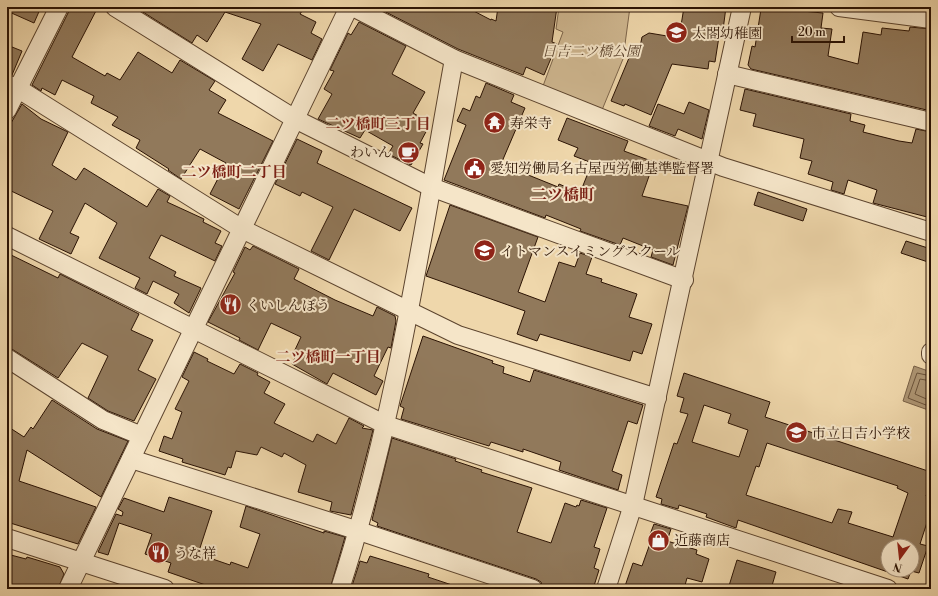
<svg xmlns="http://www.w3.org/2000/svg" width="938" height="596" viewBox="0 0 938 596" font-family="'Libre Bodoni','Noto Serif JP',serif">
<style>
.green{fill:#ceb68f;stroke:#7c644a}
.water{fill:#ac9472;stroke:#786046}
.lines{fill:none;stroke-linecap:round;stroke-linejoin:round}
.shore{stroke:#6c543b;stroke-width:1}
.building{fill:#91795b;stroke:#2b1304;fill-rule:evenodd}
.minor-casing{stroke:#5c442e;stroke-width:20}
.minor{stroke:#f5e5c8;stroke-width:18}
.labels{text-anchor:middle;stroke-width:4;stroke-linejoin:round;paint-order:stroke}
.poi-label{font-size:14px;fill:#2b1304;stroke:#f5e5c8;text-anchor:start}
.park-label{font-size:14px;font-style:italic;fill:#5c442e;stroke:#f5e5c8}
.neighbourhood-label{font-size:15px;font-weight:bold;fill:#7a1f14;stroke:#f5e5c8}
.quarter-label{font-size:16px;font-weight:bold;fill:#7a1f14;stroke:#f5e5c8}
</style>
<rect width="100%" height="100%" fill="#efd7ab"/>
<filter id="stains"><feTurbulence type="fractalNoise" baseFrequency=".005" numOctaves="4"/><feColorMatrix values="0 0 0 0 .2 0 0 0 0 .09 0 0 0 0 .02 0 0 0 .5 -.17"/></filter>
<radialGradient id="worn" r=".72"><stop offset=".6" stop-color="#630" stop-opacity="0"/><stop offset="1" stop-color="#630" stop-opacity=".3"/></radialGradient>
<polygon class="green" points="559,7 630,7 623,59 602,110 543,86 563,32 556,29"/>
<polygon class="water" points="914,366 931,372 931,411 903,401"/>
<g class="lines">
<g class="shore">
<polyline points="931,376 917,373 908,398 931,407"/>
<polyline points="931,381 920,379 915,394 931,401"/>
</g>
</g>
<g class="building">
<polygon points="7,7 41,7 34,23 7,11"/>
<polygon points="71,7 98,7 72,57 105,76 107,73 120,80 138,52 172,73 180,60 215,81 209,90 226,100 218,113 273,141 239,209 210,194 226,163 200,149 181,179 168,170 169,169 136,148 140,140 112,125 118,117 91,103 94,96 62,80 55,95 42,88 41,91 32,85"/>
<polygon points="135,7 294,7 302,11 300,14 316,22 311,33 322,39 312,60 278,44 263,71 242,59 261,24 225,12 207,42 197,35 192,43"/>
<polygon points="376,7 466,7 491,20 491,19 496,21 498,7 557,7 552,42 557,44 544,75 526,67 523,75 458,49"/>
<polygon points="684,7 726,7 723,30 720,30 715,62 709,61 708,69 672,64 651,115 625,104 624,106 611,101 634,46 640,47 642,37 649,33 679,38"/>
<polygon points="771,8 823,13 821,28 832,29 828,56 858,64 863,32 881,35 882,28 909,31 910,27 931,29 931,111 751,69 748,65 752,46 755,47 761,9 771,10"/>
<polygon points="359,22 406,46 392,74 425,92 413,113 425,120 422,125 428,128 420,143 423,144 411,165 388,154 393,146 365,130 360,138 318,119 332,94 324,89 334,71 330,70 348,33 351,35"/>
<polygon points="7,45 22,51 12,75 7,74"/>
<polygon points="486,83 514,95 511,102 525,108 501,164 558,187 559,184 580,193 592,163 574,156 578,148 558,140 567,118 628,141 624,151 654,162 642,196 688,206 673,265 651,257 653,250 623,238 620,245 580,231 581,229 546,215 545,218 444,180 466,125 457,121 463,108 470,111 476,96 480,98"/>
<polygon points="745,89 851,114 850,121 865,125 863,132 899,141 912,143 916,129 931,132 931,218 873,203 877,190 848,180 844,194 831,190 833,182 808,174 812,161 800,158 804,139 753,126 756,114 740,110"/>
<polygon points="689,102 709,110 702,139 678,129 675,136 649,126 658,104 684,114"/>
<polygon points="22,104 41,119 68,132 52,165 76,180 84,168 147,207 158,189 170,196 167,202 204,219 203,222 221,231 215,243 222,246 215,261 161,235 149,258 176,272 174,276 201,288 189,313 174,303 179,294 153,281 147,294 135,288 140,278 99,258 117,223 85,203 70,233 79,237 71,254 39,239 53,211 7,189 7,130"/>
<polygon points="297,139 322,151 317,163 412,208 400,231 354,209 329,260 311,251 333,207 302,192 300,196 275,184"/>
<polygon points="758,192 807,209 803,221 754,205"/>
<polygon points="450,205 538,237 518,292 545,302 559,262 575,267 580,253 592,257 586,274 602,279 601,282 637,294 629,317 652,324 642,354 633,351 630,361 540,334 537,341 517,334 525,311 426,276"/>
<polygon points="906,241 931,249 931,263 901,253"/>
<polygon points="253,246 299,269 294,279 335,300 373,316 377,307 395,316 396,321 391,348 388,347 374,376 383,381 376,395 333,373 327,384 292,364 297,354 294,352 301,337 271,323 258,350 239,340 240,338 208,322 235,273 233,272 234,270 245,247 250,250"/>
<polygon points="7,253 58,278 60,274 139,314 131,330 153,340 138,370 156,379 134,421 108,411 88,398 108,356 82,343 58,378 7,346"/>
<polygon points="423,336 493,361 492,363 504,367 503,373 530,382 534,370 643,405 637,424 628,421 612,471 622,475 618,490 559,470 561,462 523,449 523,452 491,442 489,446 401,419 404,408 400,406"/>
<polygon points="194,352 208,359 207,361 234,374 240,364 258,373 257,375 270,382 264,393 285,404 274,423 313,442 317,434 336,444 349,418 364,426 362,428 373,430 351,515 330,511 332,502 298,492 306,465 284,453 282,457 261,447 257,455 236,451 231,468 228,467 225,475 182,462 183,459 159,451 164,436 172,439 182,412 175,409 189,381 182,377"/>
<path d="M 684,373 L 770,402 L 765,417 L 931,472 L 931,481 L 926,496 L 931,498 L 931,510 L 920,544 L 928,546 L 919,573 L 911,571 L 908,579 L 738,520 L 736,528 L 706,517 L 707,514 L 679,505 L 678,509 L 661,504 L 662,499 L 656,497 L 674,443 L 677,444 L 688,414 L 680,412 L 684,398 L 677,396 ZM 704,405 L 731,414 L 728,423 L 748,430 L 739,457 L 692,442 ZM 767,443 L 898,486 L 897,488 L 908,493 L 893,537 L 848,523 L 852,512 L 838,509 L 832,523 L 746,495 L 756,466 L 759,467 ZM 888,546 L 912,546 L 912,570 L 888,570 Z"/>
<polygon points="52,400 97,429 128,441 101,497 27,450 19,481 96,507 78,544 7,522 7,426 24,437 31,427 33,429"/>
<polygon points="392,438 456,459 455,461 482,470 481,472 532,488 517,532 551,543 565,503 576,507 577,505 579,506 581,500 607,508 594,547 600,549 594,568 599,570 593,589 543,589 541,582 536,579 377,526 378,523 372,520"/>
<polygon points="169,497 212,511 198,554 230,565 231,562 248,568 260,534 240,527 246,506 324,533 324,531 345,537 330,589 217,589 168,572 171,563 145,554 152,534 119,523 108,555 98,552 116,514 122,516 123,512 118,509 124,498 164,512"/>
<polygon points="654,524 671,529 667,541 697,550 696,554 709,559 702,582 687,578 684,589 624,589 633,563 642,566 652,538 649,537"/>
<polygon points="7,554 26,559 27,557 60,567 64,574 58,589 7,589"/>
<polygon points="370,556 429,574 428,577 455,586 454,589 351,589 360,561 367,563"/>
<polygon points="737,560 776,572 771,589 728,589"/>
</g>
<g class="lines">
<defs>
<g id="minor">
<polyline points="115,7 295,119 431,187 684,280"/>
<polyline points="353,7 454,59 723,167 931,232"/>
<polyline points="839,7 931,19"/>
<polyline points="727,74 931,122"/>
<polyline points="7,84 17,88 242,229 409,311 458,335 657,398"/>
<polyline points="7,110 59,7"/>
<polyline points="7,236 386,425 888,589"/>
<polyline points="931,352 931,355"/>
<polyline points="7,358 103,420 142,436"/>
<polyline points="131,459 359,531 533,589"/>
<polyline points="7,538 165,589"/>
<polyline points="68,589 349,7"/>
<path d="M 340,589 C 396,416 422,236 454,59"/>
<polyline points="606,589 633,505 742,7"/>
</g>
</defs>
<use href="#minor" class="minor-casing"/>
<use href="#minor" class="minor"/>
</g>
<defs>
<symbol id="school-disc" viewBox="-11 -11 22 22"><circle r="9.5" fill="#8f2418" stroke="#f5e5c8"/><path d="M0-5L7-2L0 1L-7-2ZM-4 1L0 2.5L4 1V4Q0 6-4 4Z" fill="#fff"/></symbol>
<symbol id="temple-disc" viewBox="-11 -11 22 22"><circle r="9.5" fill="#8f2418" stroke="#f5e5c8"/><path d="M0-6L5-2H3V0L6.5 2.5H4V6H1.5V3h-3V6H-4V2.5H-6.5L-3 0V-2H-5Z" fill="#fff"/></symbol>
<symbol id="cafe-disc" viewBox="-11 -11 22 22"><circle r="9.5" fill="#8f2418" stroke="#f5e5c8"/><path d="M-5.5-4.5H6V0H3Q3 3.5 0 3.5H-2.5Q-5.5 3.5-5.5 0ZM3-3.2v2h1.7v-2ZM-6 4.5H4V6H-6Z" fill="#fff"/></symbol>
<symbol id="civic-disc" viewBox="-11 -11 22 22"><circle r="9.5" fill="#8f2418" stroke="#f5e5c8"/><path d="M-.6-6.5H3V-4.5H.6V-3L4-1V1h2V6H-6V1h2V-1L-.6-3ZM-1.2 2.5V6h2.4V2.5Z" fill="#fff"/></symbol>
<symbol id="university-disc" viewBox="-11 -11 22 22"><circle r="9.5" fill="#8f2418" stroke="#f5e5c8"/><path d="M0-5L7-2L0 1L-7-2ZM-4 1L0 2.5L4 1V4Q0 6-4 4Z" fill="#fff"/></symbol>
<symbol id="restaurant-disc" viewBox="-11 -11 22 22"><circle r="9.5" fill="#8f2418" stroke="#f5e5c8"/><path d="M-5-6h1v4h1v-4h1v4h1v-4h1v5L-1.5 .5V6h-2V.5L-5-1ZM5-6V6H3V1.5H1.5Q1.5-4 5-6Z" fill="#fff"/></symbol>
<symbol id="shop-disc" viewBox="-11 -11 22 22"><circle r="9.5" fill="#8f2418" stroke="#f5e5c8"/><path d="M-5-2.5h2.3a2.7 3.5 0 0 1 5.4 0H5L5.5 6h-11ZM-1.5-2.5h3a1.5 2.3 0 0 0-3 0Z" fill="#fff"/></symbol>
</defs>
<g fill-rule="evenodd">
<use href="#school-disc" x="664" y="20" width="25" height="25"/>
<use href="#temple-disc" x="482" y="110" width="25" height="25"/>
<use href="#cafe-disc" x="396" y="140" width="25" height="25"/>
<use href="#civic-disc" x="462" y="156" width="25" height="25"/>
<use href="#university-disc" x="472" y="238" width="25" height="25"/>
<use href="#restaurant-disc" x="218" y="292" width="25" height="25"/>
<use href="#school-disc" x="784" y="420" width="25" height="25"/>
<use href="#shop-disc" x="646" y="528" width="25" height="25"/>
<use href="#restaurant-disc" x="146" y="540" width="25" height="25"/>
</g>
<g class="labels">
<g class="poi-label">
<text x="692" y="38">太閤幼稚園</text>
<text x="510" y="128">寿栄寺</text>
<text x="392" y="157" text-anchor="end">わいん</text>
<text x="490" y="173">愛知労働局名古屋西労働基準監督署</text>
<text x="500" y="256">イトマンスイミングスクール</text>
<text x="246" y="310">くいしんぼう</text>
<text x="812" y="438">市立日吉小学校</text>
<text x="674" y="545">近藤商店</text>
<text x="174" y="558">うな祥</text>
</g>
<g class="park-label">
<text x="591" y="56">日吉二ツ橋公園</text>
</g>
<g class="neighbourhood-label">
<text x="378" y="129">二ツ橋町三丁目</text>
<text x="234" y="177">二ツ橋町二丁目</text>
<text x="328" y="362">二ツ橋町一丁目</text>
</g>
<g class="quarter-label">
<text x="563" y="200">二ツ橋町</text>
</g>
</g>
<rect width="938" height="596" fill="none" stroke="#efd7ab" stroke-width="24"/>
<rect x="8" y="8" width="922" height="580" fill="none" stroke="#2b1304" stroke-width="2"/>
<rect x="12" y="12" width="914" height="572" fill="none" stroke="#2b1304"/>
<g transform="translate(900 558) rotate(195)"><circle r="19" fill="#f5e5c8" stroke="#a4917a"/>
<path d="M0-3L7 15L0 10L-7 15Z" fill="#8f2418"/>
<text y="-6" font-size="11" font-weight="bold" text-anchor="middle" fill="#2b1304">N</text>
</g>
<path d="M792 36v6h52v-6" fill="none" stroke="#2b1304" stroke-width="2"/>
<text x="798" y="36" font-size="12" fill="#2b1304" stroke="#f5e5c8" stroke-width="3" paint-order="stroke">20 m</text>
<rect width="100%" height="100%" filter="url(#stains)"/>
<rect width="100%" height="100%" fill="url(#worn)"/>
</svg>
